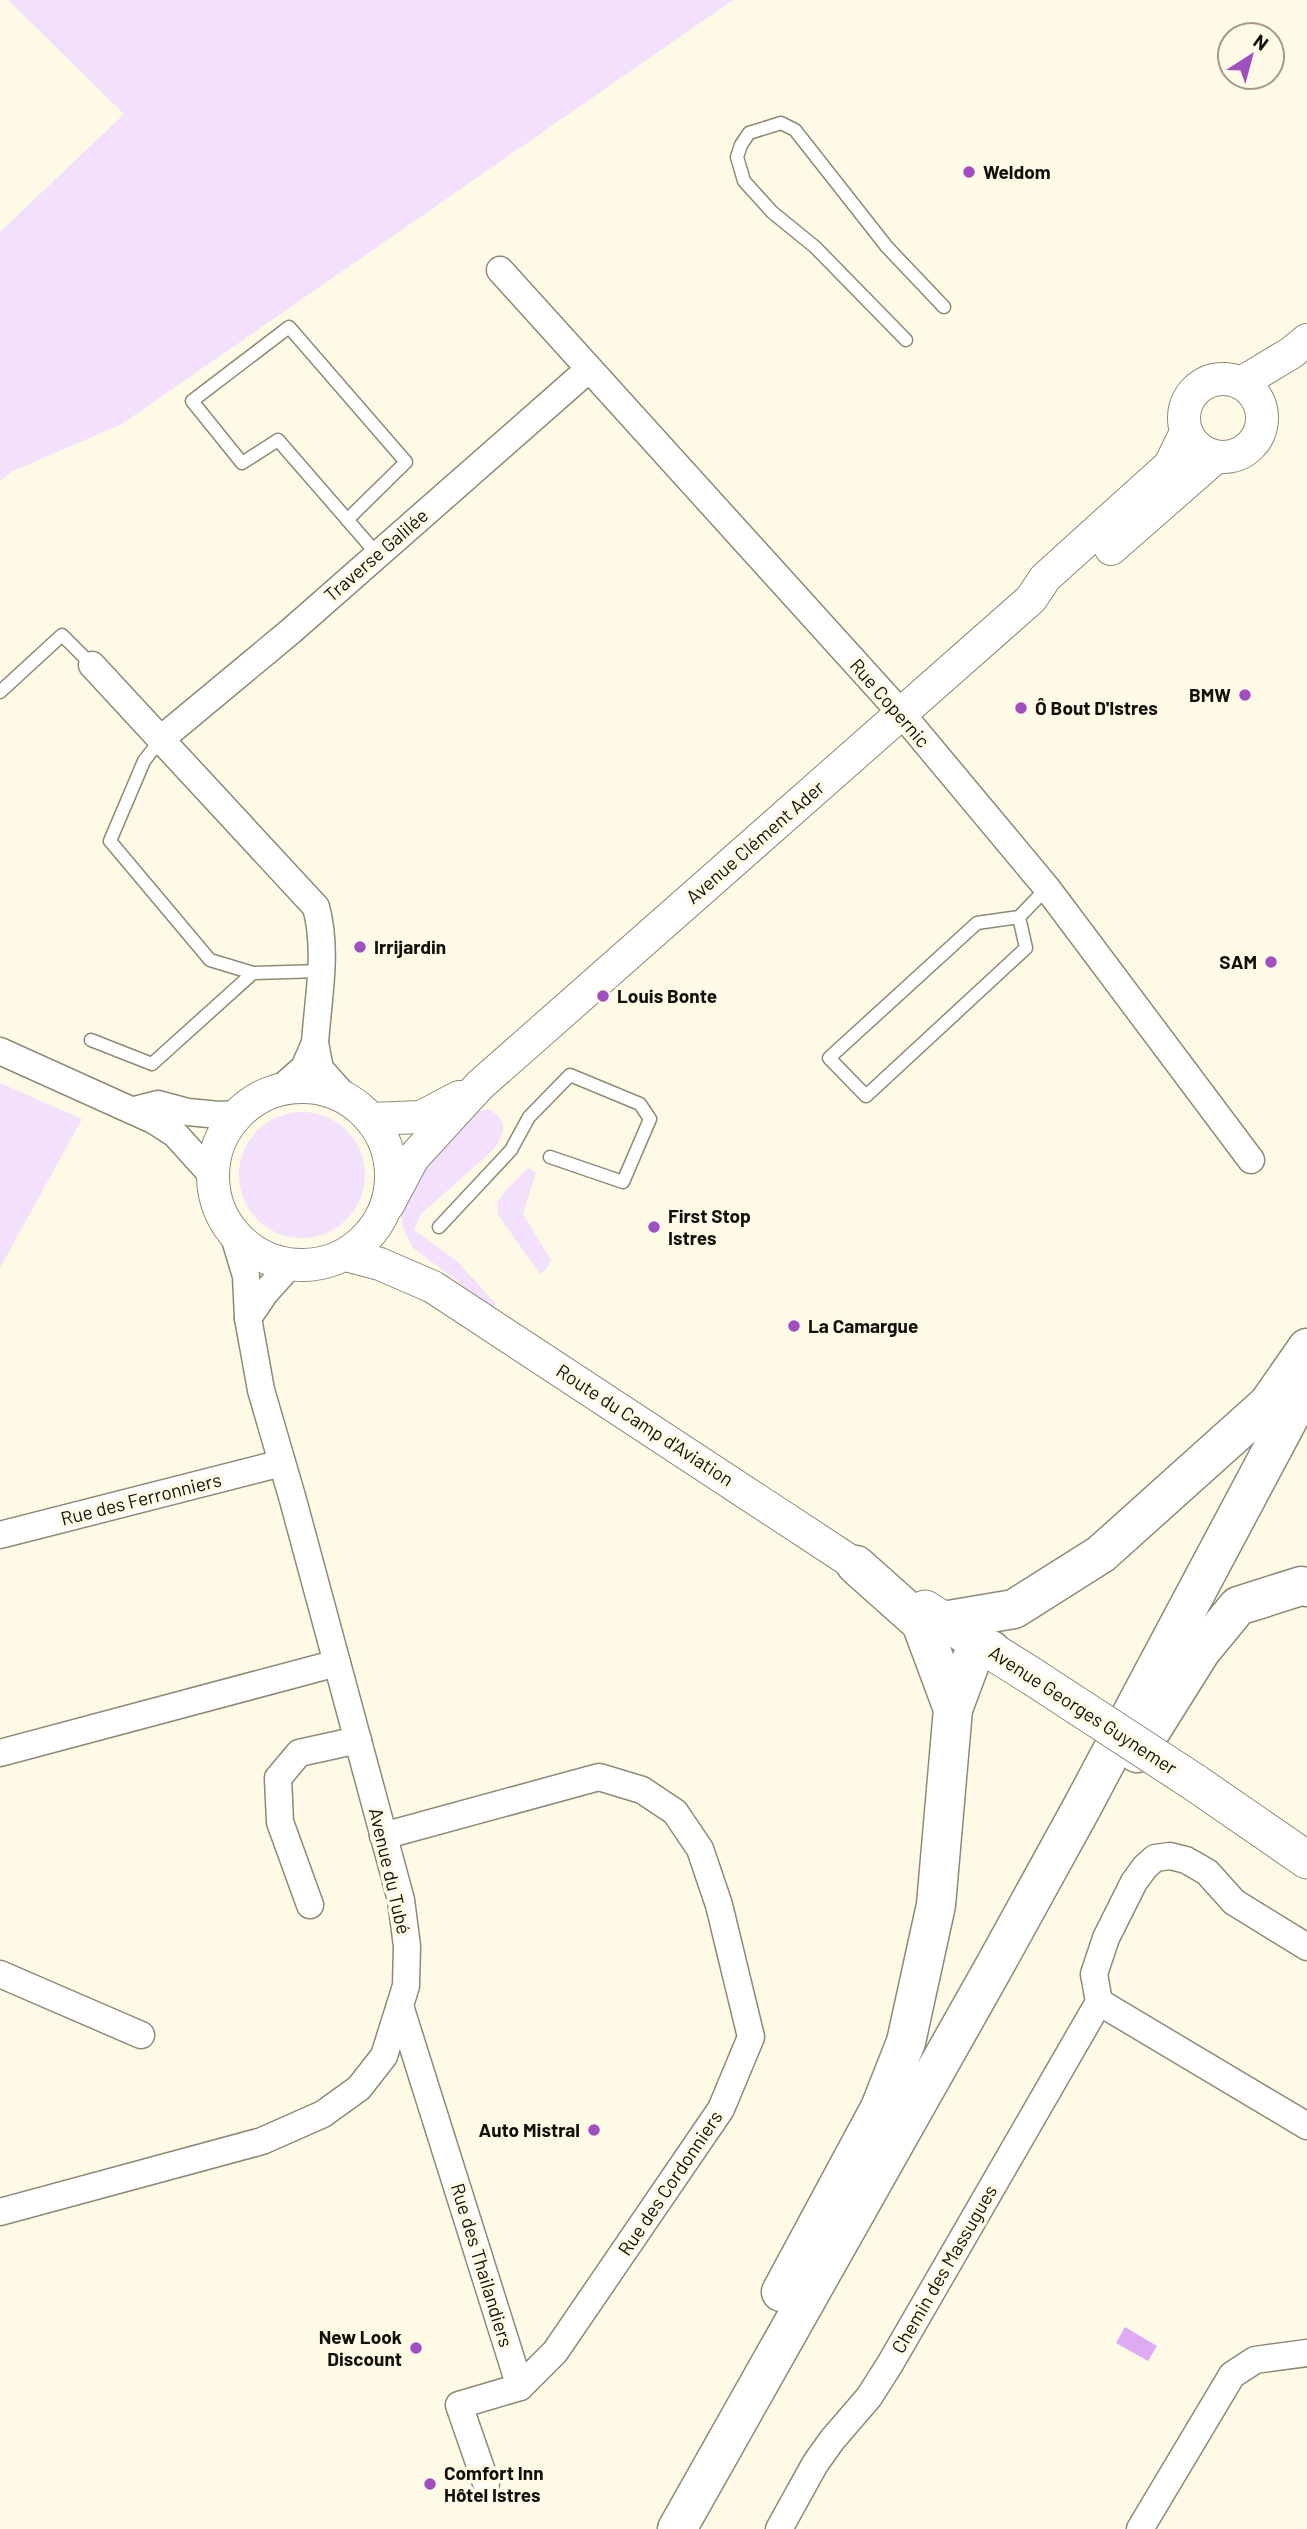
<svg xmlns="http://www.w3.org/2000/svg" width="1307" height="2529" viewBox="0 0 1307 2529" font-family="Barlow,sans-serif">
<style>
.green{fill:#f3e0fc}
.water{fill:#ddabf4}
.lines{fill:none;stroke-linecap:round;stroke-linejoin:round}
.service-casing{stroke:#8d8a78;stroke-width:15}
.minor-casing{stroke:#8d8a78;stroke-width:29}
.tertiary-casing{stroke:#8d8a78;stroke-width:34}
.secondary-casing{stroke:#8d8a78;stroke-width:39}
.primary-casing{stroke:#8d8a78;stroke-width:41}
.service{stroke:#fff;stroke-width:12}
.minor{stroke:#fff;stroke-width:26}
.tertiary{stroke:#fff;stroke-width:32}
.secondary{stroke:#fff;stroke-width:37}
.primary{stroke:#fff;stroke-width:38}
.secondary-bridge-casing{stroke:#8d8a78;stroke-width:39;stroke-linecap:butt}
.secondary-bridge{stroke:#fff;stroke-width:37}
.poi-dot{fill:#9f4fc0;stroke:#fefae6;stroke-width:2.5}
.labels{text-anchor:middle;stroke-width:7;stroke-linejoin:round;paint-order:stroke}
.poi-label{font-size:19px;font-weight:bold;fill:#111009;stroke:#fefae6;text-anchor:start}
.street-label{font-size:19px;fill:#111009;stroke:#fefae6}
</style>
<rect width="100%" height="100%" fill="#fefae6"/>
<g class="green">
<polygon points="8,0 733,0 122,424 11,472 0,481 0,232 124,114"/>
<polygon points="0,1083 82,1119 0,1268"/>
<path d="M 489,1109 C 508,1121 506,1131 494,1149 L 421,1214 L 414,1230 L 457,1261 L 496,1304 L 492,1307 L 413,1248 L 403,1229 L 400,1210 L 410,1178 L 472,1113 Z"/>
<circle cx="302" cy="1175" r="63"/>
<polygon points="528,1168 536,1172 523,1214 551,1260 546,1270 540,1274 498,1215 497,1203 506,1190"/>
</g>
<polygon class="water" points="1125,2327 1157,2346 1148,2361 1116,2343"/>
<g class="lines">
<defs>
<g id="service">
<polyline points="906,340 815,247 772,212 744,181 737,157 741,145 749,133 781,123 795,130 887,247 944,307"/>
<polyline points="347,520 406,462 289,327 192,401 242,463 278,440 377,554"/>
<polyline points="0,692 62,635 92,665"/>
<polyline points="161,739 144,761 110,841 210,960 253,973 321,971"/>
<polyline points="1019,917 1026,948 866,1096 829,1058 977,923 1019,917 1047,888"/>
<polyline points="91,1040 152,1064 253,973"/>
<polyline points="439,1227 511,1150 529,1117 570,1075 640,1104 650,1119 623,1182 550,1157"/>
</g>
<g id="minor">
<polyline points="500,270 901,713 1047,888 1251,1160"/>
<path d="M 92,665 L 316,907 C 328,951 318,998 315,1043"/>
<polyline points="161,739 291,631 589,369"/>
<polyline points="0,1051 155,1121 175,1134 213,1176"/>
<polyline points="280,1089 304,1068 315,1043 320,1069 345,1097"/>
<polyline points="134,1110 158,1104 188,1112 219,1115 238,1114"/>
<polyline points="233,1233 246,1276 248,1318 265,1293 290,1265"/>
<polyline points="0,1535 282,1463"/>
<polyline points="0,1753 337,1663"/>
<polyline points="383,1836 599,1777 642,1790 675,1812 700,1849 719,1905 751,2037 721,2109 555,2352 520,2387"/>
<polyline points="310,1905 280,1822 278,1778 299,1753 358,1740"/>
<polyline points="0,1974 141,2035"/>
<polyline points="1099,2002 1307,2126"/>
<polyline points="400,2006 520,2387 459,2405 486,2483"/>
<polyline points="0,2212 262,2141 323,2114 359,2088 384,2056 406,1986 407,1946 401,1900 293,1500 261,1390 248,1318"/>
<polyline points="779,2529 815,2464 832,2440 869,2397 890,2364 1099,2002 1094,1974 1106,1938 1134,1882 1145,1867 1155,1858 1170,1856 1186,1860 1207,1872 1234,1902 1307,1947"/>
<polyline points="1140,2529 1232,2375 1255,2360 1307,2353"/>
</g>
<g id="tertiary">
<circle cx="1223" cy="418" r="39"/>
<polyline points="1241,383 1291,353 1307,340"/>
<polyline points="1111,549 1216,457"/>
<circle cx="302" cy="1176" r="89"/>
<polyline points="371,1119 421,1117 459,1097"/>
<polyline points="388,1205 413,1158 480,1085 1031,599 1045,578 1170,465 1186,432"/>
<polyline points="346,1255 380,1264 433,1287 856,1565"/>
</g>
<g id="secondary">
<polyline points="925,1609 1033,1677"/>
<polyline points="1194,1782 1307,1860"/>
</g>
<g id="primary">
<polyline points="943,1621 1014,1609 1101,1554 1268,1404 1307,1348"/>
<polyline points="953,1709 972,1658 986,1648 991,1650"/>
<polyline points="1137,1753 1201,1651 1238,1606 1301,1586 1307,1587"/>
<polyline points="781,2292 880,2108 906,2042 936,1905 953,1709 921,1623 856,1565"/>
<polyline points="677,2529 994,1967 1081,1809 1307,1384"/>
</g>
</defs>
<use href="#service" class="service-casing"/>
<use href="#minor" class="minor-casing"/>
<use href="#tertiary" class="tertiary-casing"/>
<use href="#secondary" class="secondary-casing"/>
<use href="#primary" class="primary-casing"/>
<use href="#service" class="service"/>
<use href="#minor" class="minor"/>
<use href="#tertiary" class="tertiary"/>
<use href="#secondary" class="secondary"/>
<use href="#primary" class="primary"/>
<defs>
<polyline id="secondary-bridge" points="1033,1677 1194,1782"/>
</defs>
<use href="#secondary-bridge" class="secondary-bridge-casing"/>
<use href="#secondary-bridge" class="secondary-bridge"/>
</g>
<g class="poi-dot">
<circle cx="969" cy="172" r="7"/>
<circle cx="1245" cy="695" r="7"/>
<circle cx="1021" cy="708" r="7"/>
<circle cx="360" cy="947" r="7"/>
<circle cx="1271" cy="962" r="7"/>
<circle cx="603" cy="996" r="7"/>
<circle cx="654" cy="1227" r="7"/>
<circle cx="794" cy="1326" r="7"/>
<circle cx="594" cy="2130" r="7"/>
<circle cx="416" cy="2348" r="7"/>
<circle cx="430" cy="2484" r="7"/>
</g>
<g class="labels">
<g class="poi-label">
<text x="983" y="179">Weldom</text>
<text x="1231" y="702" text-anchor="end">BMW</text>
<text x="1035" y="715">Ô Bout D'Istres</text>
<text x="374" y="954">Irrijardin</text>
<text x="1257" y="969" text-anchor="end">SAM</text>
<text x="617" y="1003">Louis Bonte</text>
<text x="668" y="1223">First Stop<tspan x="668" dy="22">Istres</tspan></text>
<text x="808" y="1333">La Camargue</text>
<text x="580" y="2137" text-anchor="end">Auto Mistral</text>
<text x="402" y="2344" text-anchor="end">New Look<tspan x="402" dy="22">Discount</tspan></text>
<text x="444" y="2480">Comfort Inn<tspan x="444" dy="22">Hôtel Istres</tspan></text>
</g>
<g class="street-label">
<text transform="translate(376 555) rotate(-41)" y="7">Traverse Galilée</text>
<text transform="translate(890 703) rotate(49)" y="7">Rue Copernic</text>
<text transform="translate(755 842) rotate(-41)" y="7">Avenue Clément Ader</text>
<text transform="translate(645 1425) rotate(33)" y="7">Route du Camp d'Aviation</text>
<text transform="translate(141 1499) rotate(-14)" y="7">Rue des Ferronniers</text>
<text transform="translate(1083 1710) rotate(33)" y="7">Avenue Georges Guynemer</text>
<text transform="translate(390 1871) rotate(77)" y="7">Avenue du Tubé</text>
<text transform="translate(670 2183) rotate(-56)" y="7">Rue des Cordonniers</text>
<text transform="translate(482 2265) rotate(73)" y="7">Rue des Thailandiers</text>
<text transform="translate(944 2269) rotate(-60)" y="7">Chemin des Massugues</text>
</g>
</g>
<g transform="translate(1251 56) rotate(36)"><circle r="33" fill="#fefae6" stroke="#9f9c8e" stroke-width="2"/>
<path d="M0-5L12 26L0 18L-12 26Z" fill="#9f4fc0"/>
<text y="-10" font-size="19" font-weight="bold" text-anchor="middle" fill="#111009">N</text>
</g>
</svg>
